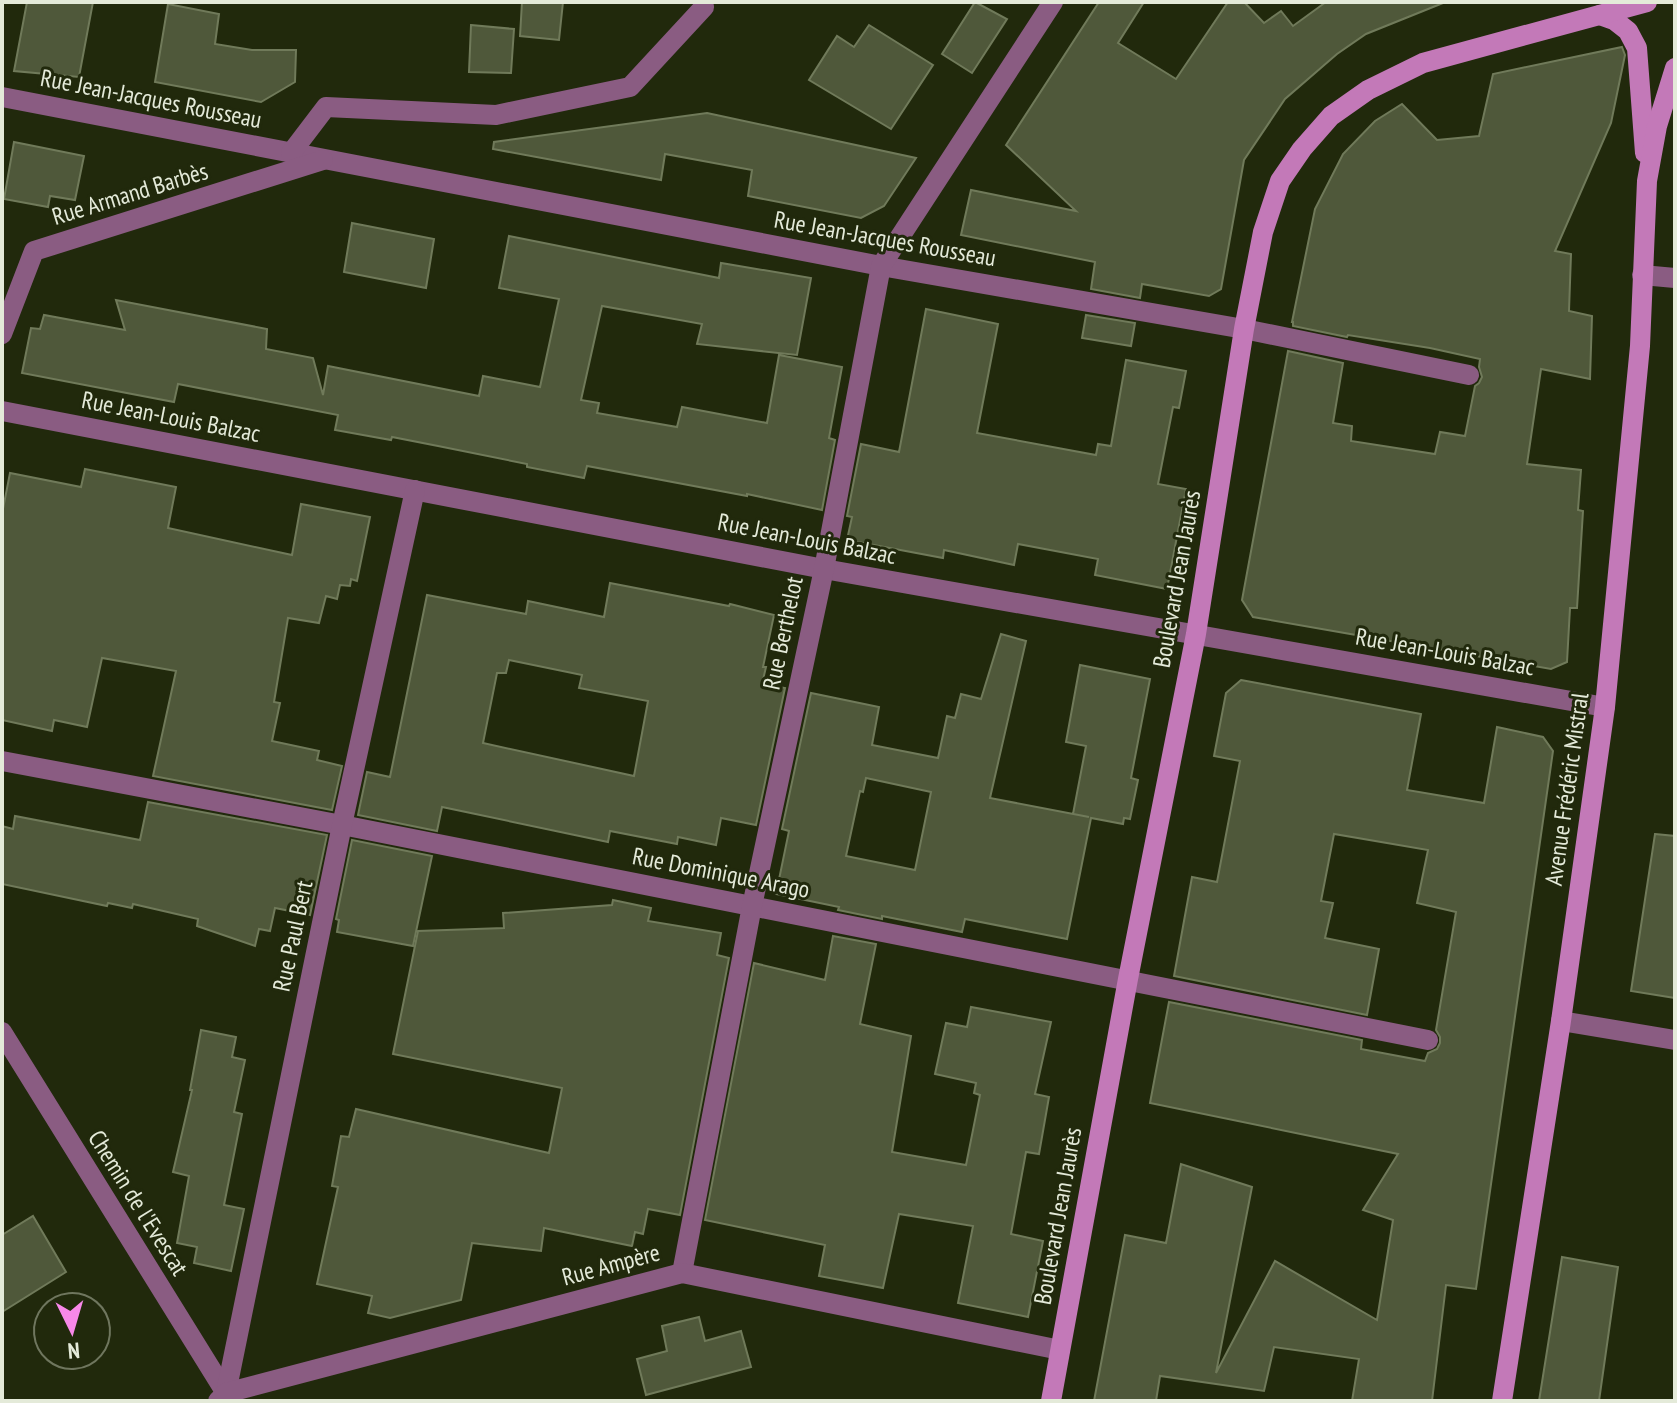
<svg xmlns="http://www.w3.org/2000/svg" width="1677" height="1403" viewBox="0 0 1677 1403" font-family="'PT Sans Narrow',sans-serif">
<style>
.building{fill:#4f583a;stroke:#707a5a;stroke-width:2;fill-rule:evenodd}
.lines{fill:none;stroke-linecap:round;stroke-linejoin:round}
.minor{stroke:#8a5c82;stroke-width:20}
.secondary{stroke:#c379b8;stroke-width:20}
.labels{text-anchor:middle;stroke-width:6;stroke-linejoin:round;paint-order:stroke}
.street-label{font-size:24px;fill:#e4ead9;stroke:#21290c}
</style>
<rect width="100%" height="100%" fill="#21290c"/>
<g class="building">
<polygon points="27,2 93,2 79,77 14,71"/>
<polygon points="522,2 563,2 559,40 520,36"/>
<polygon points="975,2 1007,19 972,73 942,54"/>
<polygon points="1099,2 1144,2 1118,43 1176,79 1228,2 1244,2 1264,23 1281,11 1293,26 1326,2 1443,3 1366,34 1337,54 1285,99 1244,160 1221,289 1209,296 1142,284 1140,298 1091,289 1095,262 961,235 971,190 1076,211 1006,145"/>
<polygon points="168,4 219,14 215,44 252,50 296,50 295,82 261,102 155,82"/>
<polygon points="471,25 514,29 511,73 469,72"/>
<polygon points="869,25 933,65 891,129 809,80 837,36 854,47"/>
<polygon points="1622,47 1625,55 1611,123 1555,251 1571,254 1569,311 1592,316 1590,379 1541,369 1527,464 1581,470 1578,510 1583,511 1577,608 1570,608 1567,662 1551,669 1253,617 1242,600 1288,351 1343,363 1333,423 1352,426 1351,441 1435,454 1440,432 1465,436 1475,386 1479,383 1482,377 1479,367 1480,359 1430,348 1348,335 1347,337 1293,326 1293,322 1292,322 1315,209 1343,154 1375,121 1402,104 1437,140 1479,136 1493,74"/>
<polygon points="707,113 916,158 884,206 861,218 748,196 752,170 665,154 661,180 493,149 494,142"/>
<polygon points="14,142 84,156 75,200 50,196 48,207 4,199"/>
<polygon points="352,223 434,239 426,288 344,272"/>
<polygon points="509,236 719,278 721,263 811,278 797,355 697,344 702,324 602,306 581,400 599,403 597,413 677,427 682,407 767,423 779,355 842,367 829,438 835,440 822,510 747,494 747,496 587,466 584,478 527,467 527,464 438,446 392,437 391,440 335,430 338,415 178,384 174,402 22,373 31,328 40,329 44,315 125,330 116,300 267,329 266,349 313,358 323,395 328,366 479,396 483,376 540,387 559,299 499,288"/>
<polygon points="926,309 998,324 977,433 1096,455 1098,444 1111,446 1126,360 1186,371 1179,408 1173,407 1158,484 1186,489 1167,589 1095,575 1098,559 1018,544 1014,565 944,550 943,558 847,540 852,517 847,516 861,444 899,452"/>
<polygon points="1086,315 1135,323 1131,346 1082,338"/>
<polygon points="85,469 176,487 168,528 292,555 301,504 370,517 357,581 351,579 350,586 340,585 337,599 326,596 319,623 288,618 274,702 280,703 272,741 319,751 317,760 342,766 332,810 153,776 176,671 102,658 87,727 54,720 52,731 2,720 2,514 10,473 81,487"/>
<path d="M 610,583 L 729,606 L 730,604 L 774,615 L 763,667 L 766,667 L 762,684 L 785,688 L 756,825 L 721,818 L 716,845 L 678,837 L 677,844 L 610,831 L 608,842 L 442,807 L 437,831 L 358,815 L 367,772 L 390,777 L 427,595 L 526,614 L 528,601 L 604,617 ZM 509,660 L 582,675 L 579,688 L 648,701 L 634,776 L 483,743 L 497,673 L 506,673 Z"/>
<path d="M 1001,634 L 1026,641 L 990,798 L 1089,817 L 1073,814 L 1086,746 L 1066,742 L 1080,665 L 1150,679 L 1131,778 L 1138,780 L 1130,819 L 1124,818 L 1123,824 L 1091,818 L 1067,939 L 965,919 L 962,932 L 882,916 L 882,919 L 838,910 L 839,907 L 776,894 L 789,831 L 782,829 L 811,693 L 879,707 L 872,745 L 938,758 L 947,716 L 955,718 L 961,694 L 981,699 ZM 866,778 L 931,792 L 915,870 L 846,856 L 860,791 L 863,792 Z"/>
<polygon points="1241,680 1421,714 1407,790 1484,803 1497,727 1543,737 1553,751 1476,1289 1446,1285 1432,1401 1352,1401 1359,1359 1274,1347 1264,1391 1160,1376 1156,1401 1094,1401 1125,1235 1166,1243 1181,1164 1252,1187 1216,1373 1275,1261 1377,1320 1393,1220 1363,1210 1398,1154 1150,1103 1169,1002 1362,1040 1361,1049 1425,1061 1428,1053 1437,1049 1440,1043 1440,1037 1436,1030 1456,912 1417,903 1428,850 1334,834 1321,901 1333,903 1325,938 1379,949 1367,1015 1174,976 1192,877 1217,882 1240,761 1214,756 1226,693"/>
<polygon points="148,802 327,835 310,915 275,908 270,931 259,929 255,946 197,926 198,919 133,904 132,908 108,903 107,906 2,884 2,826 13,829 15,816 140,840"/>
<polygon points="1655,834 1675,836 1675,998 1631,991"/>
<polygon points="352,840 432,856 413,946 337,932 339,920 336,919"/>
<polygon points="613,900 651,908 648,921 721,933 717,955 729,958 680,1215 648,1209 643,1234 635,1232 632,1246 544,1228 541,1251 472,1243 461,1300 390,1318 368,1313 372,1296 317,1284 338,1187 332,1186 341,1136 349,1137 356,1109 549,1153 562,1088 393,1054 418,931 504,928 503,913 612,905"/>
<polygon points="833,936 876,944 860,1024 911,1036 892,1152 966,1165 980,1095 974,1093 976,1083 935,1074 946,1023 967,1027 971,1007 1051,1022 1035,1094 1049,1097 1039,1154 1026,1152 1011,1234 1043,1241 1028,1317 958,1303 973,1226 899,1214 883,1288 819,1276 825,1245 705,1220 754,963 825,980"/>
<polygon points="201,1030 236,1037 232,1057 245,1060 234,1112 242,1114 224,1205 244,1209 231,1271 194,1263 197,1247 177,1243 189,1176 173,1172 192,1090 190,1090"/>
<polygon points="33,1216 66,1272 2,1312 2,1235"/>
<polygon points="1562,1257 1618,1267 1599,1401 1539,1401"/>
<polygon points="699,1317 705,1341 741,1331 751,1367 646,1395 637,1359 667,1351 662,1326"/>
</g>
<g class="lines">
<g class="minor">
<polyline points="2,97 881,266 1244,329 1469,375"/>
<polyline points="291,153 326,107 496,115 630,87 704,7 703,2"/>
<polyline points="1642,275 1675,278"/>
<polyline points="2,334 34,251 323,160"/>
<polyline points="2,411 824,569 1605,707"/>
<polyline points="2,761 342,825 1428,1040"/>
<polyline points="1561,1021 1675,1040"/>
<polyline points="2,1032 229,1398"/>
<polyline points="682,1273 752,906 824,569 881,266 1053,2"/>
<polyline points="226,1393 342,825 415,490"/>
<polyline points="218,1401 226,1393 682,1273 1060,1350"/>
</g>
<g class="secondary">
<polyline points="1600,15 1614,20 1628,31 1637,48 1645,153"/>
<polyline points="1051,1401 1128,979 1196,634 1244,329 1263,232 1280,181 1302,149 1331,116 1368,90 1423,63 1647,2"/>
<polyline points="1502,1401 1561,1021 1605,707 1640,346 1647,181 1657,126 1675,68"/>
</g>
</g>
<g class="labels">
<g class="street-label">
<text transform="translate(151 99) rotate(11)" y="8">Rue Jean-Jacques Rousseau</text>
<text transform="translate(130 194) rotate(-17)" y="8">Rue Armand Barbès</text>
<text transform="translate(885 239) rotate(10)" y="8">Rue Jean-Jacques Rousseau</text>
<text transform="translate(171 417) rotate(11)" y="8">Rue Jean-Louis Balzac</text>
<text transform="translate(807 539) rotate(11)" y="8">Rue Jean-Louis Balzac</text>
<text transform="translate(1177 579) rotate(-80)" y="8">Boulevard Jean Jaurès</text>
<text transform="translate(783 633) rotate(-78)" y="8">Rue Berthelot</text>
<text transform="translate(1445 652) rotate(10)" y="8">Rue Jean-Louis Balzac</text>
<text transform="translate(1567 789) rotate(-82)" y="8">Avenue Frédéric Mistral</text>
<text transform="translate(721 873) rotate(11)" y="8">Rue Dominique Arago</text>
<text transform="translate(293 936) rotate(-78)" y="8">Rue Paul Bert</text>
<text transform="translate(138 1203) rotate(58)" y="8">Chemin de l'Evescat</text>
<text transform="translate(1058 1216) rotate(-80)" y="8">Boulevard Jean Jaurès</text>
<text transform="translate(611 1265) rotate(-15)" y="8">Rue Ampère</text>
</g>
</g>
<rect width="1677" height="1403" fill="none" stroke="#e4ead9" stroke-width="8"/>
<g transform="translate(72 1331) rotate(175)"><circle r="38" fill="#21290c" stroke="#6f765e" stroke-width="2"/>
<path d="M0-6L14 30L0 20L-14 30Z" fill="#f888e9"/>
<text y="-12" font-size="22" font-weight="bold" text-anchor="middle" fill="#e4ead9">N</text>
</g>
</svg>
